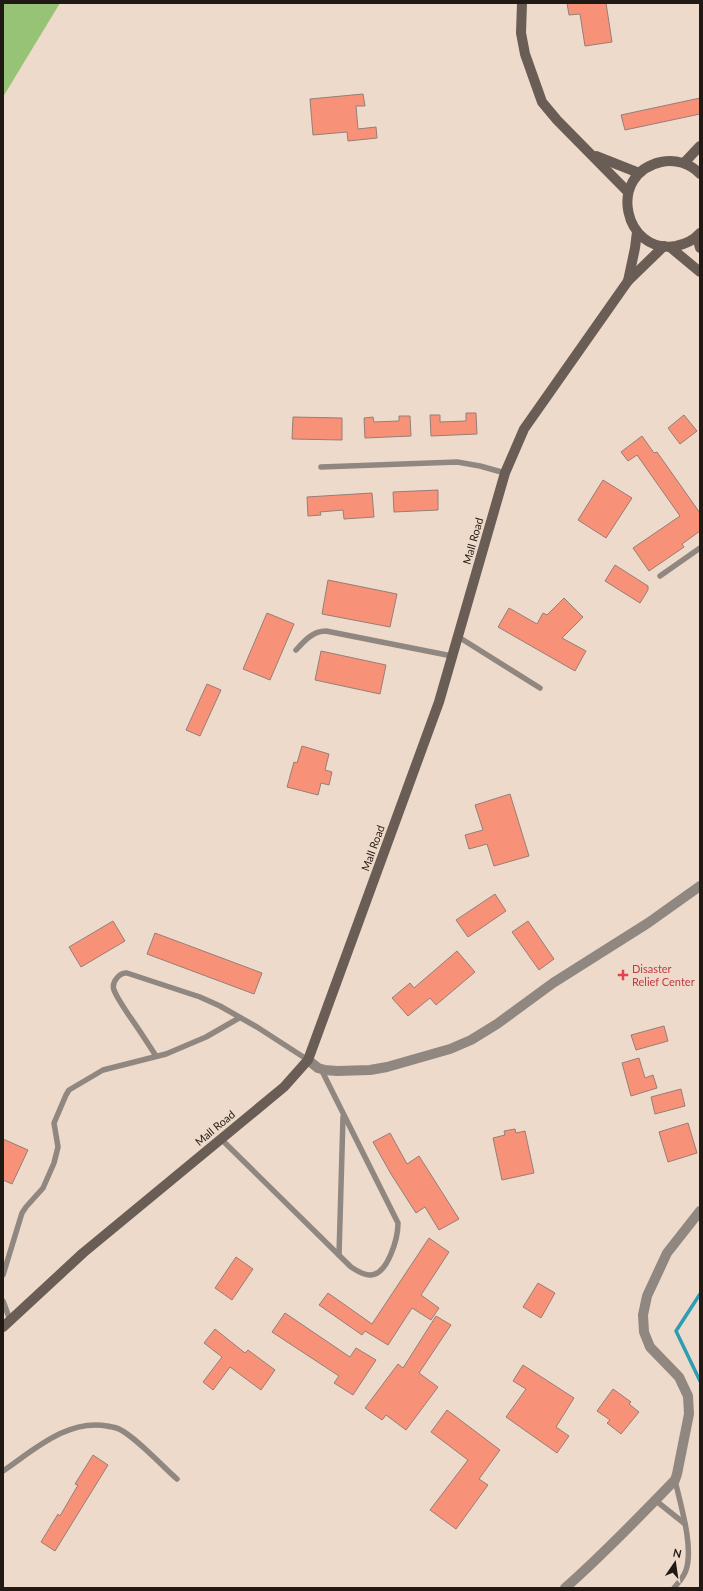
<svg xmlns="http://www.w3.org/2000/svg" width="703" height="1591" viewBox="0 0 703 1591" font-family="Lato,sans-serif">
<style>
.green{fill:#97c377}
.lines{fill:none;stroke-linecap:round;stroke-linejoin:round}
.stream{stroke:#2d9db5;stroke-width:3.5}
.building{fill:#f79278;stroke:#967e78}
.lane{stroke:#908781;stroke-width:5.5}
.street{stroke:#908781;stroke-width:10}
.secondary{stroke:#6a5d55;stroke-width:10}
.health-dot{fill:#e0444e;stroke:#eedaca;stroke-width:1.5}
.labels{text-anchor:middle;stroke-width:3.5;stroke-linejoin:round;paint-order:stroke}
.street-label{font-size:11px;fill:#211a14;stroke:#eedaca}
.health-label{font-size:11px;fill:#be3a42;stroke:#eedaca;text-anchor:start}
</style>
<rect width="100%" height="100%" fill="#eedaca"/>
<polygon class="green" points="3,3 60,3 3,97"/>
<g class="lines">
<polyline class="stream" points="700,1294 676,1331 700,1381"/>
</g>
<g class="building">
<polygon points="567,3 606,3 612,42 585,46 580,14 569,15"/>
<polygon points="363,94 365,106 356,106 358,129 376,127 377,138 348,141 347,132 313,135 310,99"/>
<polygon points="700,98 700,114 625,130 621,115"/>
<polygon points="466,413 476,413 477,434 431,436 430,415 440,415 440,422 466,421"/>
<polygon points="684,415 697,431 680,444 668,428"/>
<polygon points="399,416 410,416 411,436 365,438 364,418 373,417 374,422 399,421"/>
<polygon points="293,417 342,418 342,440 292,439"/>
<polygon points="642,436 654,453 657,452 700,513 700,531 682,544 684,547 649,571 633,548 680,516 637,455 628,461 621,452"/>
<polygon points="603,480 632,498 606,538 578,520"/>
<polygon points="438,490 438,510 394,512 393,492"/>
<polygon points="372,493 374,517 344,519 343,510 320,512 321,515 308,516 307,497"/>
<polygon points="615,565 648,586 648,590 640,603 605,581"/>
<polygon points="328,580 397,594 390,627 322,614"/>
<polygon points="564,598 583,617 562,638 586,651 575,671 498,627 509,608 537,624 543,613 547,615"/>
<polygon points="267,613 294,624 270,680 243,669"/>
<polygon points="321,651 386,665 380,694 315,680"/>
<polygon points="207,684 221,690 200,736 186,730"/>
<polygon points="302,746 329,754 325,770 332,772 329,785 321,783 318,795 287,787 294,762 297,763"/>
<polygon points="510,794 529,856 494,866 487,844 469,849 465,835 483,830 475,805"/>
<polygon points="495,894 506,911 468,937 456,920"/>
<polygon points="113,921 125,941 81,967 69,947"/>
<polygon points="528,921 554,959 539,970 512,932"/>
<polygon points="155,933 262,973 254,994 147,954"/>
<polygon points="457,951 475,972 436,1005 430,998 408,1016 392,998 410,983 414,988"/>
<polygon points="664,1026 668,1041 636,1050 631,1035"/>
<polygon points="639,1058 645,1078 653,1075 657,1088 631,1096 622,1063"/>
<polygon points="681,1089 685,1106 655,1114 651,1097"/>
<polygon points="688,1123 697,1153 668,1162 659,1132"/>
<polygon points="515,1129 516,1133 525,1131 534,1173 502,1180 493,1138 505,1135 504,1131"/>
<polygon points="390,1133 407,1164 419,1156 459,1219 439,1230 425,1207 416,1213 391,1174 373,1142"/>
<polygon points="3,1139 28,1150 12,1184 3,1180"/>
<polygon points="429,1238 449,1252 421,1295 439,1308 431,1320 412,1308 388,1345 365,1331 362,1335 319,1305 328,1293 372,1324"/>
<polygon points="236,1257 253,1269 232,1300 215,1288"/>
<polygon points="538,1283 555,1293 541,1318 523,1307"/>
<polygon points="285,1313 350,1357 356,1348 376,1360 353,1395 334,1383 339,1376 272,1332"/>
<polygon points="436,1316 451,1325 419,1373 438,1387 406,1430 386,1415 382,1420 365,1408 398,1364 403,1368"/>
<polygon points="215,1329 245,1353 248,1350 275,1370 261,1390 230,1367 213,1390 203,1382 222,1357 204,1343"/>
<polygon points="523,1365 574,1398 556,1427 569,1436 557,1453 506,1417 526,1389 513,1381"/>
<polygon points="613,1389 631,1402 629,1404 639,1412 621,1434 607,1423 610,1420 597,1411"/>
<polygon points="447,1410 500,1450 479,1479 488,1485 456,1529 430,1510 468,1460 431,1432"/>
<polygon points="93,1455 108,1465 55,1551 41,1542 58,1514 60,1516 78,1485 75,1484"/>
</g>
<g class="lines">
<g class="lane">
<polyline points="321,467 457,462 480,466 505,473"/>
<polyline points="660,576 700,548"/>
<polyline points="457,636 540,688"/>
<path d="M 296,650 C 305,640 313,631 326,631 L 452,656"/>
<path d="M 156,1056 C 147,1042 138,1028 128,1014 C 123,1006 117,998 114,990 C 111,982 120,972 127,973 L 200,997 L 220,1006 L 257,1027 L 308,1060"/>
<path d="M 221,1139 L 351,1267 C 356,1270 364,1276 371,1275 C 388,1274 398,1238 398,1223 L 321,1069"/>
<polyline points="339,1255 343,1117"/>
<polyline points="3,1275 22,1213 26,1207 43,1188 54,1163 58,1147 54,1123 66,1095 69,1090 103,1070 166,1054 206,1037 239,1018"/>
<polyline points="3,1301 10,1320"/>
<path d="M 3,1471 C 34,1450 67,1419 107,1426 C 111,1427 115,1427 119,1429 C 137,1438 161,1465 177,1479"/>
<polyline points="655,1500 685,1524"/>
<path d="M 674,1588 C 679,1582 684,1577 686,1570 C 694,1547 680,1503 675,1480"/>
</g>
<g class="street">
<polyline points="308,1060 318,1068 325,1070 337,1071 370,1070 387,1067 450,1049 471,1040 497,1024 553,983 648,923 700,886"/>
<path d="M 565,1588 C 604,1554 639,1517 675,1480 L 677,1474 L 689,1414 L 688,1396 L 679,1377 L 650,1347 L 644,1332 L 643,1315 L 647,1296 L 667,1253 L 700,1211"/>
</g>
<g class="secondary">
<polyline points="522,3 521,33 525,54 542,102 557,120 628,192"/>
<polyline points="596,156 639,173"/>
<polyline points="684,163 700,146"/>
<path d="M 700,174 C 690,163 675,159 661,162 C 606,174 624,255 676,246 C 685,244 694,240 700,233"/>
<polyline points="697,237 700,248"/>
<polyline points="670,247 700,272"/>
<polyline points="628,281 635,248 637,232"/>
<polyline points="3,1327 83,1253 284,1087 308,1060 439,702 505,473 524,429 628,281 664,246"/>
</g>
</g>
<path class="health-dot" d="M621 969h4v4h4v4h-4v4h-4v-4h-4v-4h4z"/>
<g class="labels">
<g class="street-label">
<text transform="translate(473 541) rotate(-74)" y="4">Mall Road</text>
<text transform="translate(373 848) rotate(-70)" y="4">Mall Road</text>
<text transform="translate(215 1128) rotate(-40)" y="4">Mall Road</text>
</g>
<g class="health-label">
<text x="632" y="973">Disaster<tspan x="632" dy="13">Relief Center</tspan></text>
</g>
</g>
<rect width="703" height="1591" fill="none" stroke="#211a14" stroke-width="8"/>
<g transform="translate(675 1563) rotate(13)" stroke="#eedaca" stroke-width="3" paint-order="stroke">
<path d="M0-3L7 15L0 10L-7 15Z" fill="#211a14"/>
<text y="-6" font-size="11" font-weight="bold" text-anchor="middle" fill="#211a14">N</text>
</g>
</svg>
